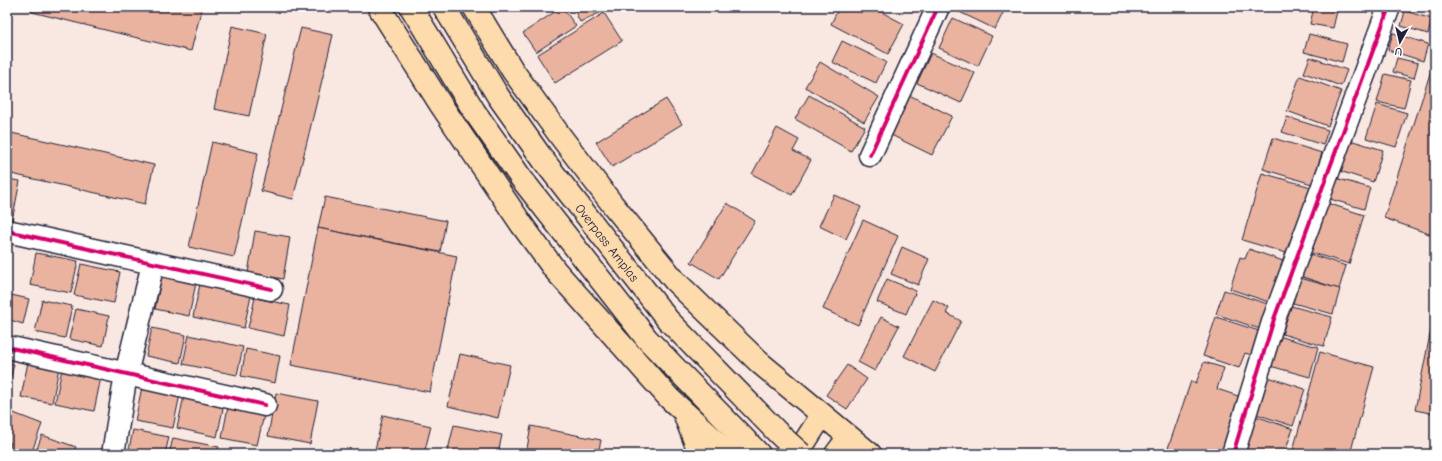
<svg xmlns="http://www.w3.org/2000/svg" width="1442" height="461" viewBox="0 0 1442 461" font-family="'Comic Neue',sans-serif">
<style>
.building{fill:#eab39f;stroke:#22223b}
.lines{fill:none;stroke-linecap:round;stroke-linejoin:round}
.minor-casing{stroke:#22223b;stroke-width:25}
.highway-casing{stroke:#22223b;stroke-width:25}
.minor{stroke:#fff;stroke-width:22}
.highway{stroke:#fedbac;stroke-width:22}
.highway-bridge-casing{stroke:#22223b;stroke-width:25;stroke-linecap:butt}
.highway-bridge{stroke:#fedbac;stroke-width:22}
.cycleway-casing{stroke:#fff;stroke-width:6}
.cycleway{stroke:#d6006c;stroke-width:4}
.labels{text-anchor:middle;stroke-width:4;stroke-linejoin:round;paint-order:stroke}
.street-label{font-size:13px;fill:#22223b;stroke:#fff}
</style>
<rect width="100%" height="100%" fill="#f9e8e2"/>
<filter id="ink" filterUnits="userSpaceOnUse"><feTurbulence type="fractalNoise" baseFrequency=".025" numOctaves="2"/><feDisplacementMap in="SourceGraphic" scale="8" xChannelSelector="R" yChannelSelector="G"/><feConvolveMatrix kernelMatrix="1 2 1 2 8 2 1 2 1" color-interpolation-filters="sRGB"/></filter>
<g filter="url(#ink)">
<g class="building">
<polygon points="33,7 202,7 191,51 32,12"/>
<polygon points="562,7 576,26 536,52 523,33"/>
<polygon points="573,7 612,7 580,22"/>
<polygon points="839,7 872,7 904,24 888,54 831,24"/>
<polygon points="949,7 1006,7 995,29"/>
<polygon points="1314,7 1338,7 1333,28 1310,24"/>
<polygon points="1405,11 1432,19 1428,34 1401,26"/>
<polygon points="604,13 622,41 555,83 537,55"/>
<polygon points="953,18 992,36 978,66 939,48"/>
<polygon points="232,26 267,34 249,116 214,109"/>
<polygon points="301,28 333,35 293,199 261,191"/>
<polygon points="1393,33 1428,44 1423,61 1388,50"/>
<polygon points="1309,34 1347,44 1342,62 1304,52"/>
<polygon points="842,41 886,62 876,83 832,62"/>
<polygon points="931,53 975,73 961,103 917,83"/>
<polygon points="1310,57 1347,70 1341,86 1304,73"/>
<polygon points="1397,58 1418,63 1414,78 1393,72"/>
<polygon points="1435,58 1435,236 1384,218"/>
<polygon points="820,62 879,97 864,122 805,87"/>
<polygon points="1385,74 1411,80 1404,108 1377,102"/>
<polygon points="1300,76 1341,91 1328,126 1287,111"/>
<polygon points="905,93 952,116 932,155 885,132"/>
<polygon points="809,95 865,127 851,151 795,119"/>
<polygon points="666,99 682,124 612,167 596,142"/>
<polygon points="1377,104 1407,113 1396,147 1366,138"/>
<polygon points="1287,117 1328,130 1323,145 1282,132"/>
<polygon points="777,128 799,140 793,151 811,160 792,195 752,174"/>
<polygon points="7,132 154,165 145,204 7,173"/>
<polygon points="1273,138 1322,153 1312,184 1263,169"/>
<polygon points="1343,138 1383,150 1373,182 1334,169"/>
<polygon points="212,142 258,153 234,257 189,247"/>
<polygon points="1262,173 1311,187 1290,254 1242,240"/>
<polygon points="1336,178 1370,188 1364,209 1330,199"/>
<polygon points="7,179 20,181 12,221 7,220"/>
<polygon points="834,195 861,207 846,239 819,226"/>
<polygon points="325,197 446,221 440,252 318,228"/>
<polygon points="1324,202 1364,215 1349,264 1309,252"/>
<polygon points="727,203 755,221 719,279 691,262"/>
<polygon points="863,220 898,236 858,325 823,309"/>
<polygon points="318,228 457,256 430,392 291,365"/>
<polygon points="255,231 290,237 283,279 248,273"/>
<polygon points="902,247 929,259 918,285 891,274"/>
<polygon points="1249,249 1286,262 1272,303 1230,289 1240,257 1245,259"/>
<polygon points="36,253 78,261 71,293 30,285"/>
<polygon points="1307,253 1346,266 1339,289 1300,276"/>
<polygon points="81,264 120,272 114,303 74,295"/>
<polygon points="162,275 196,283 189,316 155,309"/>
<polygon points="1300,278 1340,289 1333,314 1293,303"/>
<polygon points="887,279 916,291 906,314 877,302"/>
<polygon points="200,284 251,295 244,328 193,317"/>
<polygon points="1224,290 1271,305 1263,330 1216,314"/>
<polygon points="7,294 29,299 23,324 7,319"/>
<polygon points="255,298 290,305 284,336 248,328"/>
<polygon points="42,300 72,306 65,338 35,332"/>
<polygon points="933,300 949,308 946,313 961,321 935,372 904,356"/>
<polygon points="1291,306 1332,317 1324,346 1282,334"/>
<polygon points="76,309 109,316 103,346 69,339"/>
<polygon points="1435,309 1435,414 1415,410"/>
<polygon points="881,317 899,326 875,371 858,362"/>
<polygon points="1216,317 1259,331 1251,355 1245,353 1239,368 1203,356"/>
<polygon points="152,328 186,335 180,363 146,356"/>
<polygon points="189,335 243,347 237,375 183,364"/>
<polygon points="1278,336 1318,347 1310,377 1270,366"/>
<polygon points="246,349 280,356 275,383 241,376"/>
<polygon points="1320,352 1374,367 1350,454 1292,454"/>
<polygon points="460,354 510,365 498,418 448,406"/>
<polygon points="7,362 14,364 8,388 7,388"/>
<polygon points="28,362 59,368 52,403 21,397"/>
<polygon points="1204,362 1224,368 1217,389 1241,397 1221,454 1166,454 1191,381 1196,383"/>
<polygon points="847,365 867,379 847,409 826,395"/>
<polygon points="62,369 101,377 94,411 55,403"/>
<polygon points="1262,375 1305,389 1293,426 1250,412"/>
<polygon points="142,387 180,394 173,428 135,421"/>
<polygon points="276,393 318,401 310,444 268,436"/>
<polygon points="184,396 224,404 217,437 177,428"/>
<polygon points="228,407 264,415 257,445 222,438"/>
<polygon points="11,412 42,424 31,454 7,454 11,443 7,442 7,423"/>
<polygon points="1250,414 1293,429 1284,454 1237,454"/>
<polygon points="383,415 431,426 424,454 374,454"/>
<polygon points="454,425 502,435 498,454 447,454"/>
<polygon points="531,426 601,440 598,454 526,454"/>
<polygon points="133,430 169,437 165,454 128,454"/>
<polygon points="42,435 76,447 73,454 35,454"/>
<polygon points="173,438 219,447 217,454 169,454"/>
<polygon points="222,450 240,454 221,454"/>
</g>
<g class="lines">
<defs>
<g id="minor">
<polyline points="870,155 938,7"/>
<polyline points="7,231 271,289"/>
<polyline points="7,347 265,405"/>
<polyline points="113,454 126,374 153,264"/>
<polyline points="1233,454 1274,319 1389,7"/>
</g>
<g id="highway">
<polyline points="379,7 441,105 522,225 555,270 669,398 730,454"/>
<polyline points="411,7 474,111 521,178 647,339 759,454"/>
<polyline points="474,7 513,71 561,137 613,205 675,281 760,363 870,454"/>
<polyline points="686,418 700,454"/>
<polyline points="797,454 822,415"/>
<polyline points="836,454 849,437"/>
</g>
</defs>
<use href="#minor" class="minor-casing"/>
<use href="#highway" class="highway-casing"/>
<use href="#minor" class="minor"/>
<use href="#highway" class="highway"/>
<defs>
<g id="highway-bridge">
<path id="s1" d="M 444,7 L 498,96 L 544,161 L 668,320 L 780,435 L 801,454"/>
</g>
</defs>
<use href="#highway-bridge" class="highway-bridge-casing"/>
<use href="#highway-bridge" class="highway-bridge"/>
<defs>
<g id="cycleway">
<polyline points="870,155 938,7"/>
<polyline points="7,231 271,289"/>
<polyline points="7,347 265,405"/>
<polyline points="1233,454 1274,319 1389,7"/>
</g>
</defs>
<use href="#cycleway" class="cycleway-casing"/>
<use href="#cycleway" class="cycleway"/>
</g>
</g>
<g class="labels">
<g class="street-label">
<text dy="5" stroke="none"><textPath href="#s1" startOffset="287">Overpass Amplas</textPath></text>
</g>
</g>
<rect width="1442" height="461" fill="none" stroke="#fff" stroke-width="24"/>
<rect x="12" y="12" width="1418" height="437" fill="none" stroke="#22223b" stroke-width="1.5" filter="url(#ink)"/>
<g transform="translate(1400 42) rotate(188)" stroke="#ffffff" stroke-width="3" paint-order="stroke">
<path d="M0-3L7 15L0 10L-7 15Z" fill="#22223b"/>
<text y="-6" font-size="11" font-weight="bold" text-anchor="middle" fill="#22223b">U</text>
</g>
</svg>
